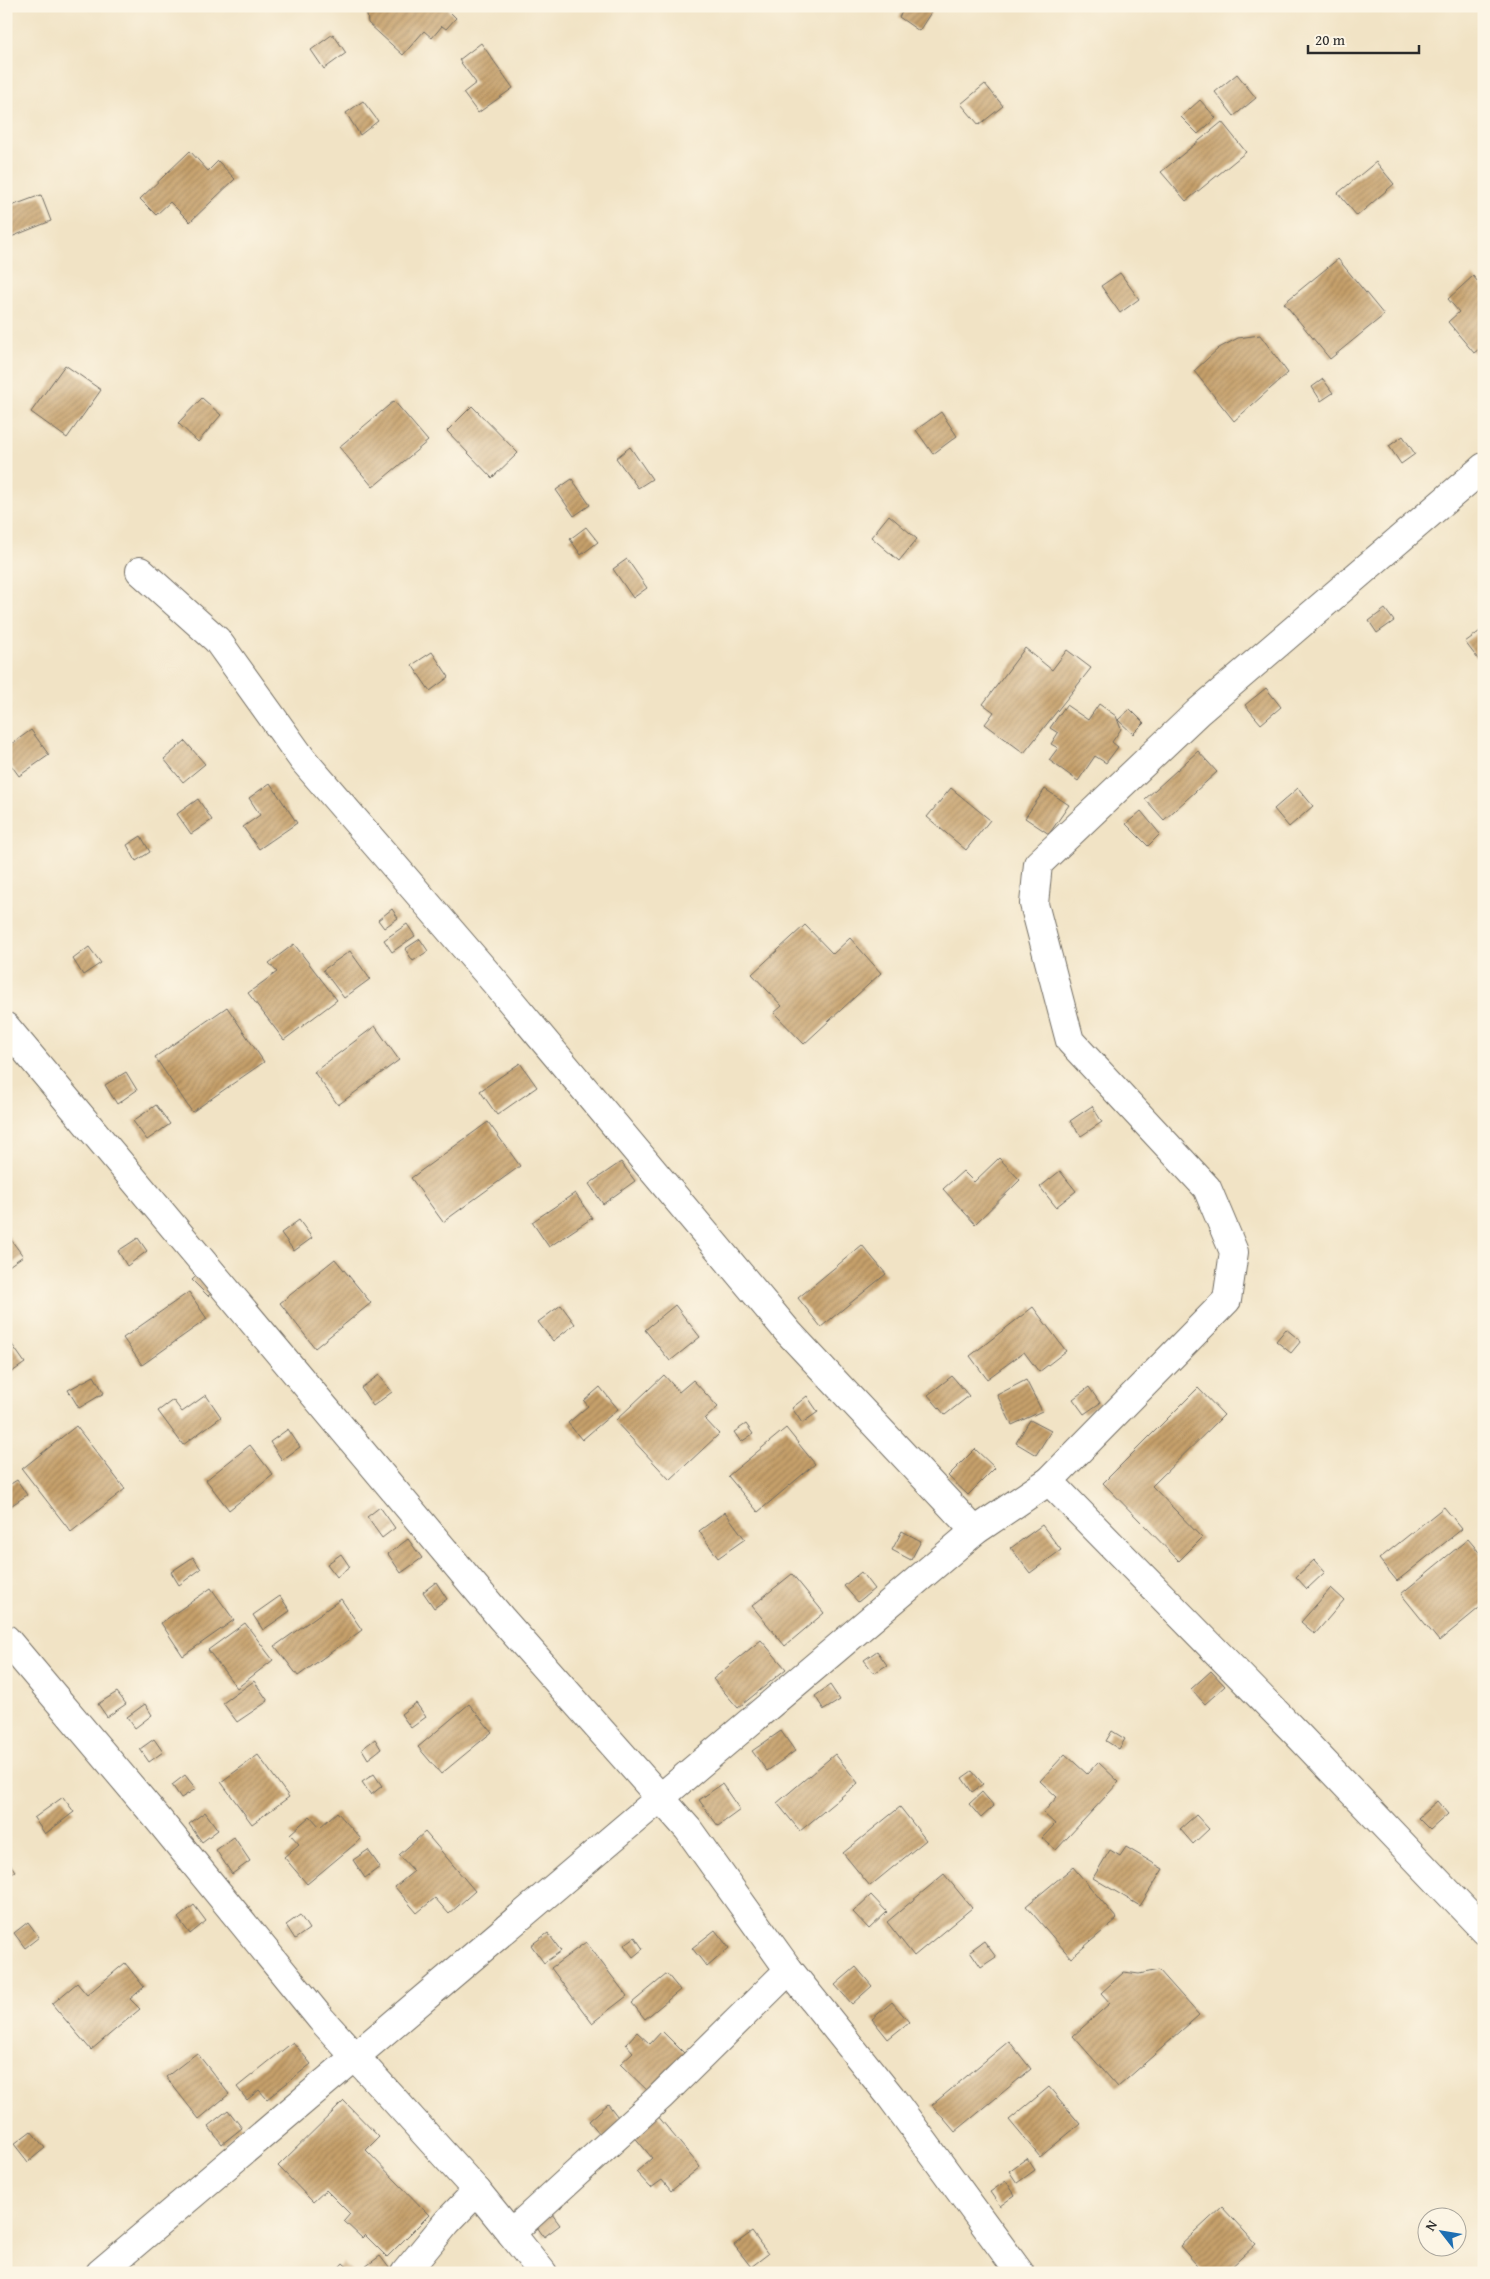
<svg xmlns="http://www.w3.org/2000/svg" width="1490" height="2279" viewBox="0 0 1490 2279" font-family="'Gentium Book Plus',serif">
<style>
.building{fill:url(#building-hatch)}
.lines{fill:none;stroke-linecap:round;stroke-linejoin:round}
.street-casing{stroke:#706b61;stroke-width:30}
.street{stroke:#fff;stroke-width:28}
</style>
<defs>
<pattern id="building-hatch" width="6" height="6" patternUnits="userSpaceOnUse" patternTransform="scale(1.25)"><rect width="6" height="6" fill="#c6a06b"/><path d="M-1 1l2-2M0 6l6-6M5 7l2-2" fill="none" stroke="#a18358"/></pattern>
</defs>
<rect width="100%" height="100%" fill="#fcf5e5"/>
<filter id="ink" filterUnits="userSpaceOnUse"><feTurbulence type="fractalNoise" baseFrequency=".02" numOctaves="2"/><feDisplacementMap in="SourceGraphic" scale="10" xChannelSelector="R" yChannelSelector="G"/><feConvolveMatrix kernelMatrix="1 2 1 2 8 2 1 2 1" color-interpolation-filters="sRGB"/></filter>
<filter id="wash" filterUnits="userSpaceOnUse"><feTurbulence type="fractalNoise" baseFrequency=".0096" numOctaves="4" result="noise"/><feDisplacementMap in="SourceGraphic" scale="20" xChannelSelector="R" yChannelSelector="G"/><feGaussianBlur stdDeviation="1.12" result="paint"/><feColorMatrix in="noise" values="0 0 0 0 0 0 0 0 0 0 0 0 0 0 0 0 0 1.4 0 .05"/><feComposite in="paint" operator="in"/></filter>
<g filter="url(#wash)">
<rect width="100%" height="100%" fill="#f1e3c5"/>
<g id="blocks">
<g class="building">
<polygon points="366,6 451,6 448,10 456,18 446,29 442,26 432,38 424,31 403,55 368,23"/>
<polygon points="906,6 935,6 919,31 899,17"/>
<polygon points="333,34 346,53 324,69 311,50"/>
<polygon points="481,43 513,88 478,113 463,93 476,83 459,60"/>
<polygon points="1237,74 1256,98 1234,116 1215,92"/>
<polygon points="985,84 1003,106 979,125 961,104"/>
<polygon points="1200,100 1216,118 1198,134 1181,117"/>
<polygon points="363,101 378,121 360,135 346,113"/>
<polygon points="1222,122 1246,152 1186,201 1161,172"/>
<polygon points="190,151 208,171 218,161 235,179 190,222 170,202 156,215 140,199"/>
<polygon points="1376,162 1394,184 1357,216 1338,193"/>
<polygon points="41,195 51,221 6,239 6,208"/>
<polygon points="1338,259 1384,315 1330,359 1284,303"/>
<polygon points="1120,273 1139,299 1120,313 1101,286"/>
<polygon points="1473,276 1484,289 1484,345 1474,353 1448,322 1459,312 1448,299"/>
<polygon points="1260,335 1288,373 1234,421 1194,371 1219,348 1238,338"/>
<polygon points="65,365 101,390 67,438 31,412"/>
<polygon points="1323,379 1333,393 1321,401 1312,387"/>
<polygon points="202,398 221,415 198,442 178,423"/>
<polygon points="394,401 428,441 373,487 339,447"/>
<polygon points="472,406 518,453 492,478 447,431"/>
<polygon points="941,412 957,436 933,454 916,430"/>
<polygon points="1403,436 1415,454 1401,464 1389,446"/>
<polygon points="630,447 652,479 638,488 616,458"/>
<polygon points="572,479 590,505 574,516 556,490"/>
<polygon points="889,515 917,539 899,561 871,537"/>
<polygon points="586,527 598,542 581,555 570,539"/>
<polygon points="627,559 647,588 633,598 613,569"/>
<polygon points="1385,609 1394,621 1377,633 1369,621"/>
<polygon points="1483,629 1484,661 1481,663 1465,642"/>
<polygon points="1025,648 1052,670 1067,650 1091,668 1024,753 985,724 994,712 983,704"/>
<polygon points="432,652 449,677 430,691 412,665"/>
<polygon points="1266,688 1281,707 1261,724 1245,705"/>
<polygon points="1099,704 1116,716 1121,729 1112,742 1118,747 1106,763 1095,756 1078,781 1049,760 1058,748 1051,744 1058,733 1050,728 1066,705 1088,720"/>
<polygon points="1130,709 1144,723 1133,734 1118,720"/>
<polygon points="31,730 49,755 19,776 6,758 6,748"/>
<polygon points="185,741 205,764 183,782 164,759"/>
<polygon points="1198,751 1217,772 1164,820 1145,799"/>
<polygon points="270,783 297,823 259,849 243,827 260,815 249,798"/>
<polygon points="951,788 990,820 966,850 927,817"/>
<polygon points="1298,788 1313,806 1289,827 1274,809"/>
<polygon points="1045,789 1069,805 1049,834 1025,818"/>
<polygon points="198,799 212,820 191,834 177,814"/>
<polygon points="1141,811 1160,834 1148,846 1126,824"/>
<polygon points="141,836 150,852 136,861 127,845"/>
<polygon points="392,909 398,918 384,928 378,920"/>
<polygon points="407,924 415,936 392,952 384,940"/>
<polygon points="805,925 833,954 850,938 881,973 804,1044 774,1013 782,1006 752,974"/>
<polygon points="420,939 428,951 413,961 405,949"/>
<polygon points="294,944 337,1000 284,1040 248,993 277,972 269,963"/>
<polygon points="89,947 101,963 83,975 73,959"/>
<polygon points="350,951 370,979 344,998 323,970"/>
<polygon points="227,1007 264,1062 192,1112 155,1057"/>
<polygon points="375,1026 399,1060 338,1105 314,1072"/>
<polygon points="520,1063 537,1087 497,1115 480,1091"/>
<polygon points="126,1072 137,1090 117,1104 105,1085"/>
<polygon points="156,1105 170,1124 147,1140 133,1121"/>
<polygon points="1092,1106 1102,1122 1081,1136 1070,1121"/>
<polygon points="488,1122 520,1166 443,1222 411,1178"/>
<polygon points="999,1158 1020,1180 975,1224 943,1189 963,1171 974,1182"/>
<polygon points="621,1162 635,1181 603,1204 589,1184"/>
<polygon points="1060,1171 1076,1191 1056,1207 1040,1187"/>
<polygon points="575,1193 592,1218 549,1247 532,1222"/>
<polygon points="299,1220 312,1238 294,1251 281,1233"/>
<polygon points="6,1233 23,1256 6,1268"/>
<polygon points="138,1238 147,1251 127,1266 118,1251"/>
<polygon points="862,1245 886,1274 821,1327 798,1298"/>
<polygon points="335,1259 371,1303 315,1348 280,1303"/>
<polygon points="202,1271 217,1288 208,1296 192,1280"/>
<polygon points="189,1292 207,1319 142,1365 123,1338"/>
<polygon points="561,1305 575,1324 553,1341 538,1322"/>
<polygon points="675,1305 700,1337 670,1361 645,1330"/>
<polygon points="1033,1307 1066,1351 1039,1372 1024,1352 987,1379 970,1356"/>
<polygon points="1286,1329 1301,1341 1291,1353 1276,1341"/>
<polygon points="6,1336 25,1363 6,1376"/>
<polygon points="379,1375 392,1392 373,1406 361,1388"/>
<polygon points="664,1375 679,1392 693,1380 718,1407 705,1419 719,1434 670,1480 615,1421"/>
<polygon points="94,1376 104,1393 79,1408 68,1390"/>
<polygon points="952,1376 969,1396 945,1415 928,1395"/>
<polygon points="1026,1380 1042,1411 1012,1425 997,1395"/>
<polygon points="600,1387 618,1409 582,1440 568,1423 588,1406 584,1401"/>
<polygon points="1089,1387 1100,1403 1084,1414 1073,1399"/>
<polygon points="1198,1388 1224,1415 1152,1486 1202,1538 1179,1561 1103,1483"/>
<polygon points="206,1395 221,1417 183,1445 158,1411 173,1400 182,1412"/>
<polygon points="807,1396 818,1412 802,1423 792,1408"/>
<polygon points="1030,1420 1051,1431 1036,1455 1016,1443"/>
<polygon points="746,1424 753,1434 741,1442 734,1432"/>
<polygon points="76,1426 125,1489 71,1532 22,1469"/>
<polygon points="786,1428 815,1464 758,1512 728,1476"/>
<polygon points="288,1429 300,1447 282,1460 270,1442"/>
<polygon points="250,1445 273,1475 229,1510 206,1480"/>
<polygon points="975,1449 995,1468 968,1495 948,1476"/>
<polygon points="17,1480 27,1495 6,1509 6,1487"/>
<polygon points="380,1507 395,1528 382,1538 367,1517"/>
<polygon points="1444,1507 1462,1529 1397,1581 1379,1559"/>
<polygon points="725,1512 745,1539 718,1558 699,1531"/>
<polygon points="1042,1525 1061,1550 1030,1573 1011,1548"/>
<polygon points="902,1531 921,1541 911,1560 892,1550"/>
<polygon points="408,1539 422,1558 401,1573 388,1554"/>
<polygon points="1468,1539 1484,1558 1484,1604 1439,1641 1401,1594"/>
<polygon points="341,1554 350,1567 337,1577 327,1564"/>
<polygon points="193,1557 201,1569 179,1585 171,1572"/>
<polygon points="1314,1560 1325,1572 1307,1589 1296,1577"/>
<polygon points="861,1572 874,1589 858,1602 844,1586"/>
<polygon points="792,1574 824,1613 785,1646 752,1606"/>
<polygon points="436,1582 447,1599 434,1608 423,1592"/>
<polygon points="211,1588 234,1620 183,1656 161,1623"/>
<polygon points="1331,1588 1344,1600 1315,1634 1301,1622"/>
<polygon points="280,1596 290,1611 263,1630 253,1615"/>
<polygon points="341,1599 362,1630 298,1676 275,1646"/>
<polygon points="245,1623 273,1660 237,1688 208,1650"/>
<polygon points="761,1640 786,1669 738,1708 713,1679"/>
<polygon points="877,1651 887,1665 874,1673 864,1660"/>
<polygon points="1211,1671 1225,1686 1205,1704 1191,1689"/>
<polygon points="254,1681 268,1701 237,1722 223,1703"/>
<polygon points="830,1685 840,1700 824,1710 815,1696"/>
<polygon points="117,1692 126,1704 107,1717 98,1704"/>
<polygon points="416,1703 426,1717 411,1728 401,1714"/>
<polygon points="145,1704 152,1715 135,1728 127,1717"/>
<polygon points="469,1704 492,1732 441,1774 418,1747"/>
<polygon points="781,1731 795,1751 767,1771 752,1751"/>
<polygon points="1112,1731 1125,1739 1119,1749 1106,1741"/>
<polygon points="154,1739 163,1752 149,1762 140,1749"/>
<polygon points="375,1739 381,1749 368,1759 362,1749"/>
<polygon points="835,1754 858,1783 800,1831 777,1803"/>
<polygon points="1065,1754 1087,1774 1098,1762 1119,1782 1056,1850 1042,1838 1055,1824 1043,1813 1057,1797 1040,1781"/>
<polygon points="258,1755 289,1797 252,1824 221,1782"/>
<polygon points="972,1771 983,1784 972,1792 962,1778"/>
<polygon points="374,1774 382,1786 371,1795 362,1782"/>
<polygon points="185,1775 196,1789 181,1798 172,1785"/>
<polygon points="722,1784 740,1810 718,1826 699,1800"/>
<polygon points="982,1792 994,1806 981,1818 969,1804"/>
<polygon points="63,1797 74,1812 45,1834 34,1818"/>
<polygon points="1437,1801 1448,1814 1430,1830 1418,1818"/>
<polygon points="900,1807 926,1840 870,1886 843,1853"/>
<polygon points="205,1812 218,1830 202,1842 189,1824"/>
<polygon points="337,1812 361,1839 307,1884 284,1857 299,1844 290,1834 310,1816 320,1827"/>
<polygon points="1196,1815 1209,1829 1193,1844 1180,1829"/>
<polygon points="425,1832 475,1891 449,1914 435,1898 417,1913 395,1887 414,1871 399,1855"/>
<polygon points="234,1837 250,1861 232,1874 216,1850"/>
<polygon points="1126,1847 1163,1869 1140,1906 1093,1878 1110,1850 1120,1856"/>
<polygon points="368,1850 380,1867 365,1878 353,1860"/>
<polygon points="6,1859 15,1871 6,1877"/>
<polygon points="1073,1867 1117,1919 1071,1958 1026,1906"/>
<polygon points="944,1874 972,1908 914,1956 887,1922"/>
<polygon points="871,1895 887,1912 869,1929 853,1912"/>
<polygon points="194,1905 206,1921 190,1934 178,1918"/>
<polygon points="300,1915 309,1929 295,1939 286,1925"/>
<polygon points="28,1922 39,1937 25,1948 14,1933"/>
<polygon points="715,1930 729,1948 707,1967 692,1948"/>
<polygon points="548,1933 561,1951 544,1963 531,1945"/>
<polygon points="635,1937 643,1949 633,1957 624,1945"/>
<polygon points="984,1941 996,1957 981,1967 970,1951"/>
<polygon points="586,1942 627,1996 592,2023 551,1968"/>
<polygon points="125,1963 144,1987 130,1999 140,2009 91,2050 52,2004 77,1983 87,1995"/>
<polygon points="856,1967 872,1986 852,2004 835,1985"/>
<polygon points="1159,1970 1199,2015 1118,2087 1073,2036 1110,2003 1101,1993 1124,1972 1139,1974"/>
<polygon points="667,1974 680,1990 645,2019 632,2003"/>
<polygon points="892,2002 909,2022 888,2039 872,2019"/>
<polygon points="662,2031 687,2056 651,2094 620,2064 633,2052 626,2044 637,2032 650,2044"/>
<polygon points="1009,2041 1031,2069 955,2132 932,2105"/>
<polygon points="293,2042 311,2064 267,2099 259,2090 247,2100 237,2087"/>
<polygon points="197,2053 229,2094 199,2119 166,2077"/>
<polygon points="1049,2087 1080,2124 1040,2157 1009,2120"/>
<polygon points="344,2101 379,2137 366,2150 429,2215 387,2257 365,2235 362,2238 344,2221 350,2214 326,2190 313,2202 278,2166"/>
<polygon points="608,2104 624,2125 606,2141 589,2121"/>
<polygon points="228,2110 242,2128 222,2144 208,2126"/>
<polygon points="657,2115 700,2167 671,2191 662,2180 651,2188 636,2172 652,2158 633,2135"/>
<polygon points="31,2131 45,2148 28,2162 14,2144"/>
<polygon points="1027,2158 1035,2170 1017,2183 1009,2171"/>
<polygon points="1006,2181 1015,2195 1000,2206 990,2192"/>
<polygon points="1222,2207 1256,2244 1225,2273 1204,2273 1180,2246"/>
<polygon points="549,2210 560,2225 544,2237 533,2221"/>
<polygon points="752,2232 768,2254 751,2267 734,2245"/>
<polygon points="380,2256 393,2273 369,2273 365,2267"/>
<polygon points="343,2263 354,2273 334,2273"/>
</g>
</g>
</g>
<g filter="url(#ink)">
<use href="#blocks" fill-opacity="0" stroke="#706b61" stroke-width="1"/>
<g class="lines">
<defs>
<g id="street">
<polyline points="1484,467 1198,712 1038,864 1034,904 1070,1041 1207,1188 1234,1252 1227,1300 1049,1481 1298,1735 1484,1930"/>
<polyline points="140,571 217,640 303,760 499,987 789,1333 975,1531"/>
<polyline points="6,1027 501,1618 688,1829 789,1970 891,2097 1020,2273"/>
<polyline points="6,1639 158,1819 321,2019 477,2191"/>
<polyline points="511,2233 543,2273"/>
<polyline points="100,2273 975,1531 1049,1481"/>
<polyline points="405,2273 447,2222 477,2191 511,2233 660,2097 789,1970"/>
</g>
</defs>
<use href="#street" class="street-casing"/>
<use href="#street" class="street"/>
</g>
</g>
<rect width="1490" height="2279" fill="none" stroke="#fcf5e5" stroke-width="25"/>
<g transform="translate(1442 2232) rotate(301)"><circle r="24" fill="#fcf5e5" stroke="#a8a49b"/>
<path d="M0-4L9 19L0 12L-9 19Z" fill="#1f6fb2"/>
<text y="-8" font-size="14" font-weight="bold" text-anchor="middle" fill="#2b2b2b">N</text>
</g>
<path d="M1308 45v8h111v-8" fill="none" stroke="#2b2b2b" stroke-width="2.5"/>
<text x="1315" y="45" font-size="15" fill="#2b2b2b" stroke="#fcf5e5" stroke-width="4" paint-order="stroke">20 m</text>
</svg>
